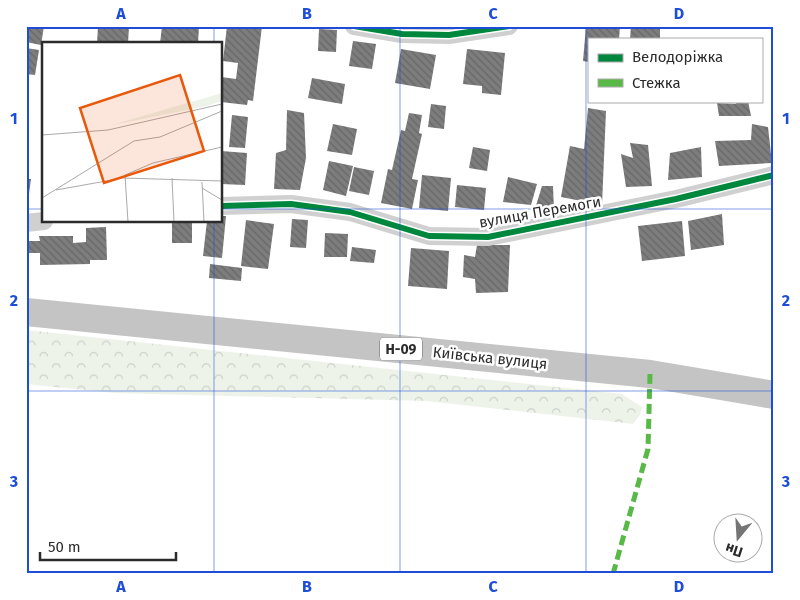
<svg xmlns="http://www.w3.org/2000/svg" width="800" height="600" viewBox="0 0 800 600" font-family="'Fira Sans',sans-serif">
<style>
.forest{fill:url(#forest-crowns)}
.building{fill:url(#building-back-hatch)}
.lines{fill:none;stroke-linecap:round;stroke-linejoin:round}
.minor{stroke:#d0d0d0;stroke-width:18}
.primary{stroke:#c4c4c4;stroke-width:28}
.quiet{stroke:#58b947;stroke-width:5;stroke-dasharray:10 5;stroke-linecap:butt}
.cycleway-casing{stroke:#fff;stroke-width:9}
.cycleway{stroke:#00873e;stroke-width:6}
.grid{fill:none;stroke:#1d4ed8;stroke-width:1;stroke-opacity:0.55}
.labels{text-anchor:middle;stroke-width:5;stroke-linejoin:round;paint-order:stroke}
.shield{fill:#fff;stroke:#6b6b6b;stroke-width:1}
.shield-label{font-size:14px;font-weight:bold;fill:#2b2b2b}
.street-label{font-size:15px;fill:#2b2b2b;stroke:#fff}
.inset-road{fill:none;stroke:#aaa;stroke-width:1}
.view{fill:#e8590c;fill-opacity:0.15;stroke:#e8590c;stroke-width:2.5}
.inset-edge{fill:none;stroke:#2b2b2b;stroke-width:2.5}
.neatline{fill:none;stroke:#1d4ed8;stroke-width:2}
.grid-label{font-size:16px;text-anchor:middle;font-weight:bold;fill:#1d4ed8}
</style>
<defs>
<pattern id="forest-crowns" width="20" height="18" patternUnits="userSpaceOnUse" patternTransform="scale(1.25)"><rect width="20" height="18" fill="#eef3ea"/><path d="M2 6a3 3 0 1 1 6 0M12 15a3 3 0 1 1 6 0" fill="none" stroke="#ccd0c9"/></pattern>
<pattern id="building-back-hatch" width="6" height="6" patternUnits="userSpaceOnUse" patternTransform="scale(1.25)"><rect width="6" height="6" fill="#7d7d7d"/><path d="M-1 5l2 2M0 0l6 6M5-1l2 2" fill="none" stroke="#676767"/></pattern>
</defs>
<rect width="100%" height="100%" fill="#fff"/>
<polygon class="forest" points="26,330 622,394 642,407 640,415 633,424 426,401 115,393 26,384"/>
<g class="building">
<polygon points="26,26 44,26 41,45 26,42"/>
<polygon points="98,26 129,26 128,44 97,44"/>
<polygon points="162,26 199,26 198,44 160,44"/>
<polygon points="227,26 262,26 253,101 248,100 247,105 221,102 221,77 236,79 238,63 223,61"/>
<polygon points="586,26 620,26 619,39 589,39 589,62 583,61"/>
<polygon points="631,26 660,26 660,39 630,39"/>
<polygon points="319,29 337,30 336,52 318,51"/>
<polygon points="353,41 376,44 372,69 349,66"/>
<polygon points="26,48 39,50 35,75 26,74"/>
<polygon points="401,49 436,55 430,89 395,83"/>
<polygon points="467,49 505,53 501,95 482,93 482,86 463,84"/>
<polygon points="312,78 345,84 342,104 308,98"/>
<polygon points="735,101 748,101 751,116 719,116 717,103 736,104"/>
<polygon points="431,104 446,106 444,129 428,127"/>
<polygon points="588,108 606,111 602,205 561,197 570,146 584,149"/>
<polygon points="287,110 304,113 306,158 300,190 274,189 276,153 286,150"/>
<polygon points="409,113 422,115 419,133 422,134 412,179 418,180 412,209 381,203 388,169 392,170 401,130 405,131"/>
<polygon points="232,115 248,117 245,148 229,147"/>
<polygon points="333,124 357,129 352,155 327,151"/>
<polygon points="752,124 768,127 772,163 719,166 715,141 751,140"/>
<polygon points="630,143 648,145 652,186 626,187 621,154 633,158"/>
<polygon points="473,147 490,150 487,171 469,168"/>
<polygon points="701,147 702,177 668,180 670,153"/>
<polygon points="221,151 247,153 245,185 221,184"/>
<polygon points="329,161 353,166 346,196 323,190"/>
<polygon points="354,167 374,171 369,195 349,191"/>
<polygon points="422,175 451,178 448,211 419,208"/>
<polygon points="508,177 537,184 531,205 503,202"/>
<polygon points="26,179 31,179 27,208 26,208"/>
<polygon points="457,185 486,188 484,210 455,207"/>
<polygon points="542,186 553,186 554,211 534,212"/>
<polygon points="722,214 724,245 691,250 688,221"/>
<polygon points="221,216 226,216 222,258 203,256 207,221 221,221"/>
<polygon points="292,219 308,220 306,248 290,247"/>
<polygon points="246,220 274,224 268,269 241,266"/>
<rect x="172" y="221" width="20" height="22"/>
<polygon points="682,221 685,256 642,261 638,226"/>
<polygon points="106,227 107,260 90,260 90,264 40,265 40,253 26,253 26,241 40,241 39,236 73,236 73,243 86,242 86,228"/>
<polygon points="325,233 348,234 347,257 324,257"/>
<polygon points="477,245 510,245 508,292 476,293 475,279 463,277 464,255 475,257"/>
<polygon points="352,247 376,250 374,263 350,261"/>
<polygon points="411,248 449,251 447,289 408,286"/>
<polygon points="210,264 242,268 241,281 209,278"/>
</g>
<g class="lines">
<g class="minor">
<polyline points="354,26 402,34 449,35 509,26"/>
<polyline points="221,206 291,204 350,212 429,236 488,237 676,199 774,175"/>
<polyline points="26,223 44,221"/>
</g>
<polyline class="primary" points="26,312 650,374 774,395"/>
<polyline class="quiet" points="613,574 648,449 650,374"/>
<defs>
<g id="cycleway">
<polyline points="354,26 402,34 449,35 509,26"/>
<polyline points="221,206 291,204 350,212 429,236 488,237 676,199 774,175"/>
</g>
</defs>
<use href="#cycleway" class="cycleway-casing"/>
<use href="#cycleway" class="cycleway"/>
</g>
<path class="grid" d="M 214,26 L 214,44M 400,26 L 400,574M 586,26 L 586,574M 26,209 L 44,209M 221,209 L 774,209M 214,221 L 214,574M 26,391 L 774,391"/>
<g class="labels">
<rect class="shield" x="380" y="337.5" width="42" height="23" rx="4"/>
<g class="shield-label">
<text x="401" y="354">Н-09</text>
</g>
<g class="street-label">
<text transform="translate(540 212) rotate(-10)" y="5">вулиця Перемоги</text>
<text transform="translate(490 358) rotate(6)" y="5">Київська вулиця</text>
</g>
</g>
<g transform="translate(42 42)">
<rect width="180" height="180" fill="#fff"/>
<path d="M 180,51 L 180,59 L 165,64 L 66,84 Z" fill="#eef3ea"/>
<path class="inset-road" d="M 0,93 L 66,88 L 180,62M 130,136 L 132,180M 160,140 L 162,180M 160,146 L 180,158M 14,148 L 81,136 L 180,139M 0,156 L 92,99 L 118,95 L 180,69M 86,180 L 83,133 L 111,121 L 180,105"/>
<path class="view" d="M 138,33 L 162,109 L 62,141 L 38,66 Z"/>
<rect width="180" height="180" class="inset-edge"/>
</g>
<rect width="800" height="600" fill="none" stroke="#ffffff" stroke-width="55"/>
<rect x="588" y="38" width="175" height="65" fill="#ffffff" stroke="#aaaaaa"/>
<rect x="598" y="54" width="25" height="8" fill="#00873e" stroke="#aaaaaa"/>
<text x="632" y="62" font-size="15" fill="#2b2b2b">Велодоріжка</text>
<rect x="598" y="79" width="25" height="8" fill="#58b947" stroke="#aaaaaa"/>
<text x="632" y="88" font-size="15" fill="#2b2b2b">Стежка</text>
<g transform="translate(738 538) rotate(198)"><circle r="24" fill="#ffffff" stroke="#aaaaaa"/>
<path d="M0-4L9 19L0 12L-9 19Z" fill="#757575"/>
<text y="-8" font-size="14" font-weight="bold" text-anchor="middle" fill="#2b2b2b">Пн</text>
</g>
<path d="M40 552v8h136v-8" fill="none" stroke="#2b2b2b" stroke-width="2.5"/>
<text x="48" y="552" font-size="15" fill="#2b2b2b" stroke="#ffffff" stroke-width="4" paint-order="stroke">50 m</text>
<rect x="28" y="28" width="744" height="544" class="neatline"/>
<g class="grid-label">
<text x="121" y="19">A</text>
<text x="307" y="19">B</text>
<text x="493" y="19">C</text>
<text x="679" y="19">D</text>
<text x="14" y="124">1</text>
<text x="786" y="124">1</text>
<text x="14" y="306">2</text>
<text x="786" y="306">2</text>
<text x="14" y="487">3</text>
<text x="786" y="487">3</text>
<text x="121" y="592">A</text>
<text x="307" y="592">B</text>
<text x="493" y="592">C</text>
<text x="679" y="592">D</text>
</g>
</svg>
